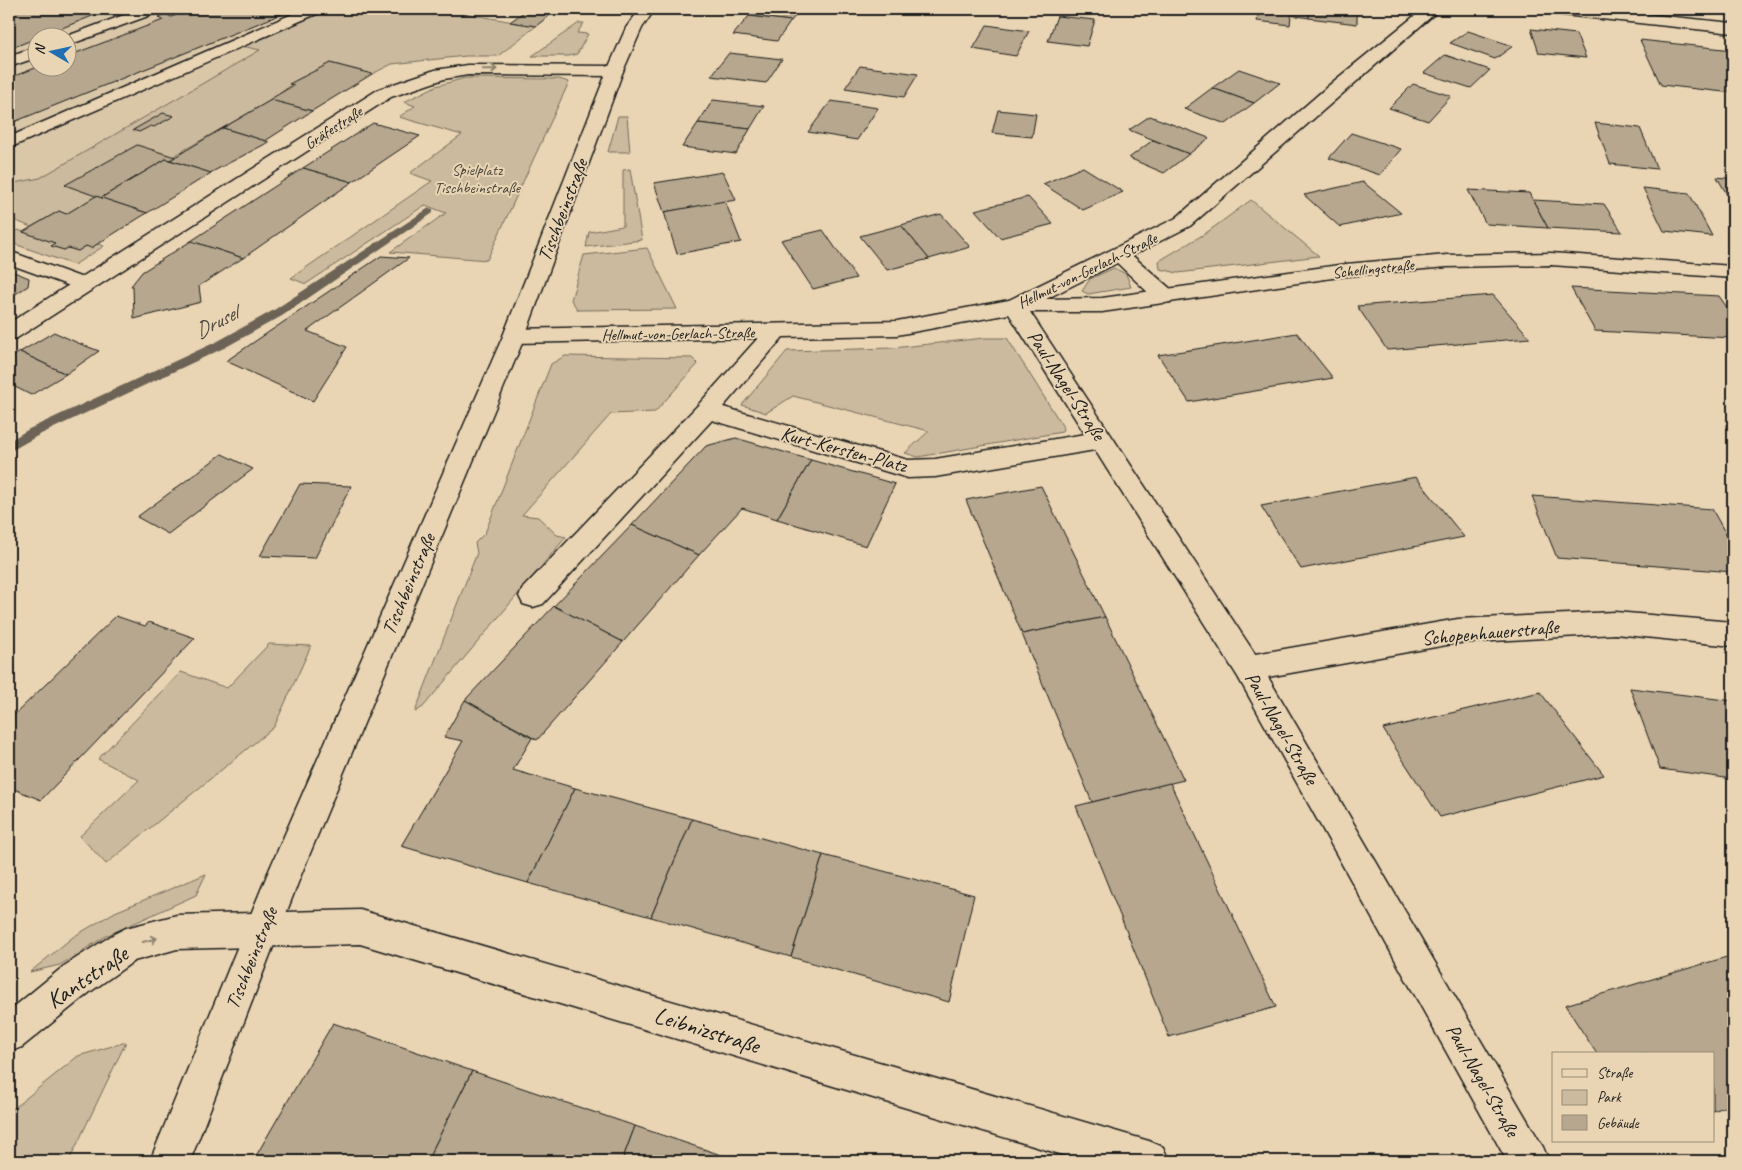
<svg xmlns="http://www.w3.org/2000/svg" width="1742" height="1170" viewBox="0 0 1742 1170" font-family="Caveat,sans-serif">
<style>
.built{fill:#dac7a8;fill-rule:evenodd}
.green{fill:#cbba9d;stroke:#746b5c}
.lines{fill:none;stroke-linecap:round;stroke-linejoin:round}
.stream{fill:#6c6357;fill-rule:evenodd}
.building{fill:#b6a78e;stroke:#1c1c1c}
.service-casing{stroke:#1c1c1c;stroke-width:3}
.minor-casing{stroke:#1c1c1c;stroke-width:3}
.secondary-casing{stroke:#1c1c1c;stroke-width:3}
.service{fill:#e9d5b3;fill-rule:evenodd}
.minor{fill:#e9d5b3;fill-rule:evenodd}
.secondary{fill:#e9d5b3;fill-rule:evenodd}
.oneway{stroke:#8d826f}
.labels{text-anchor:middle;stroke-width:4;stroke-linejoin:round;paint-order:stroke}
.far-street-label{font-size:16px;fill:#1c1c1c;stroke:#e9d5b3}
.far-park-label{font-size:16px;fill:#48443c;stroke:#e9d5b3}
.street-label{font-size:20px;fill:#1c1c1c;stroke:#e9d5b3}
.water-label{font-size:21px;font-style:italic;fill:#4b463e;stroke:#e9d5b3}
.near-street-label{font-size:24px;fill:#1c1c1c;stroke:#e9d5b3}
</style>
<rect width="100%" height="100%" fill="#e9d5b3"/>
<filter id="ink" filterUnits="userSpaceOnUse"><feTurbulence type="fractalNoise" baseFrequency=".02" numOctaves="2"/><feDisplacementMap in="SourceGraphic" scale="10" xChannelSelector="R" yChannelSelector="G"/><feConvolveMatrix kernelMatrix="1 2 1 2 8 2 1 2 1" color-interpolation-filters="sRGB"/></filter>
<g filter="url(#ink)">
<path class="built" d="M 9,9 L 343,9 L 9,196 ZM 38,38 L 68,38 L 68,68 L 38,68 Z"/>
<g class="green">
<polygon points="331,9 440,9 536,26 498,56 466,56 392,64 372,74 330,63 306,78 302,77 271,100 101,198 96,196 66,214 59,211 31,227 9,218 9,184 40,178 260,50 242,46"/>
<polygon points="579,23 584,23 577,33 588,34 577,54 569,56 532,56"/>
<polygon points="465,78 559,79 569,82 487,260 390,252 446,213 425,205 306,284 291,278 432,181 410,173 462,135 399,117 415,106 404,102 436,86"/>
<polygon points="618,116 627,116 630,152 608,152"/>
<polygon points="630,169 642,240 586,247 589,232 623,226 623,170"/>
<polygon points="1251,200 1319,256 1178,273 1160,269 1159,261 1206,233"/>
<path d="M 18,230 L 55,243 L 52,246 L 64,250 L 68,248 L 78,251 C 87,245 94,242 104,246 L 74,265 L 9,242 L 9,235 Z"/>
<polygon points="647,248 677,309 578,310 571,300 584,255"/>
<polygon points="1114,268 1126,274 1131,287 1088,294 1082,291 1090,279"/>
<polygon points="984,338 1007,338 1063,427 1062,432 918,457 905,453 929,431 793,396 766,413 742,405 787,351 893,348"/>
<polygon points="565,356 692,358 698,364 655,412 611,414 522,515 538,517 557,535 566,537 423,707 415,712 477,553 475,543 485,533 551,364"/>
<polygon points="269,644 311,646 274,727 106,864 80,836 139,780 98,759 181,672 227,688"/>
<polygon points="206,874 196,895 106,936 60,965 30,972 73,937 115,912"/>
<polygon points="126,1042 69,1161 9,1161 9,1112 78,1056"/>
</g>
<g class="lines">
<polygon class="stream" points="429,208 433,209 433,213 282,316 226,347 39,435 9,452 9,441 29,429 218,341 274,310"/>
</g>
<g class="building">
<polygon points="9,9 110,9 9,49"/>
<polygon points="192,9 283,9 289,11 9,124 9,78 38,67 68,68 68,56 163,20 158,17 166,14 171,17"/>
<polygon points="754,9 801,9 791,21 749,16"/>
<polygon points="1259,9 1310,9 1309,18 1291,15 1290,25 1257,21"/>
<polygon points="1310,9 1357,9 1357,24 1309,18"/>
<polygon points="525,11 550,15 536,26 510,22"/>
<polygon points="749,16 791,21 777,41 733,35"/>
<polygon points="1057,16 1095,20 1087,46 1048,41"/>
<polygon points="987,25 1029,31 1016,56 973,49"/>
<polygon points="1531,29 1576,34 1586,58 1539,53"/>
<polygon points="1468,31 1513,46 1495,59 1450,43"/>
<polygon points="1640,40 1733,50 1733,93 1661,85"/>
<polygon points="729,53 782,59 766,83 711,76"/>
<polygon points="1445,55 1490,70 1471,88 1424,73"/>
<polygon points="330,63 372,74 312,111 269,100 294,85 289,84"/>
<polygon points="860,66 918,74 904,97 845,88"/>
<polygon points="1239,69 1280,83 1254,103 1212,88"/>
<polygon points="1413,84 1451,96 1428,121 1389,108"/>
<polygon points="1212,88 1254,103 1226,124 1184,109"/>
<polygon points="271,100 312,111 265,141 223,128"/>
<polygon points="713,100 764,106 750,129 698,123"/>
<polygon points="831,101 878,108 857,140 808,132"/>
<polygon points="998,110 1036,114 1032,137 992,133"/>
<polygon points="163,113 174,116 154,127 151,126 139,132 133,130"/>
<polygon points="1150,116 1209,138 1189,154 1129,130"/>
<polygon points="373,123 420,136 352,182 303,168"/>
<polygon points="698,123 750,129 736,154 682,147"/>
<polygon points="1595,123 1640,128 1657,169 1610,164"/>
<polygon points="223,128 269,142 210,173 170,160"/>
<polygon points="1351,133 1401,149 1380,175 1329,158"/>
<polygon points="1153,140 1189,154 1164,173 1129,158"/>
<polygon points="137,145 175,157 170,160 166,159 101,198 65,185"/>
<polygon points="166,159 211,173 147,213 101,198"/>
<polygon points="1083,167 1123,192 1083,210 1043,184"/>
<polygon points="303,168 352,182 243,258 191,241"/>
<polygon points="723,172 736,200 664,212 654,183"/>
<polygon points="1717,177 1733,179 1733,205"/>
<polygon points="1363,182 1401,213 1340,227 1304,195"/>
<polygon points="1643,188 1689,193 1712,236 1664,231"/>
<polygon points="1468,190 1529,193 1548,228 1486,224"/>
<polygon points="96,196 147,213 91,248 86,246 78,251 68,248 64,250 51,246 55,243 23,232 59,211 66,214"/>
<polygon points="1028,197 1053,224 1000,238 975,210"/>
<polygon points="1533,200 1604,204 1622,232 1548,228"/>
<polygon points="725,201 741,242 677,254 664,212"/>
<polygon points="941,214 970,247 929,259 901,225"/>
<polygon points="901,225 929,259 887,270 860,236"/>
<polygon points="823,230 856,278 813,289 781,240"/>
<polygon points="191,241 243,258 199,286 201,302 134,319 133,286 131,286 142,272"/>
<polygon points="381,256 409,258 307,331 347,347 313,401 226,361"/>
<polygon points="9,270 29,278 28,286 9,298"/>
<polygon points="1571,288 1719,296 1733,316 1733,338 1595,331"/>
<polygon points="1493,295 1530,338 1387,350 1357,306"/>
<polygon points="54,332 78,343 99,351 66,374 20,352"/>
<polygon points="1297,333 1333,378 1189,402 1158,355"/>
<polygon points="20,352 66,374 31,395 9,384 9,359"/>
<polygon points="736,438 811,460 777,519 742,508 699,555 632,525 706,446"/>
<polygon points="222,454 253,469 168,534 137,517"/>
<polygon points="811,460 895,484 866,546 777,519"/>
<polygon points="1416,477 1464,537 1301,569 1261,506"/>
<polygon points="300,484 351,486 315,558 260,556"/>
<polygon points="1041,486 1105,617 1022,634 966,500"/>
<polygon points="1532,496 1712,509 1733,547 1733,572 1557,558"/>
<polygon points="632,525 699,555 623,642 554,606"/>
<polygon points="554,606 623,642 537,740 465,700"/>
<polygon points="116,616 145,626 149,622 195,638 41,800 9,787 9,720"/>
<polygon points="1105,617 1184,780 1092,802 1022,634"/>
<polygon points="1630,688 1733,701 1733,779 1660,769"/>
<polygon points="1540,692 1604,775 1440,817 1383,729"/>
<polygon points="465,700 532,738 513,770 575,788 528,883 401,846 463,741 444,737"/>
<polygon points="1170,783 1276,1007 1169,1037 1076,806"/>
<polygon points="575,788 692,819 651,917 528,883"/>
<polygon points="692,819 823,855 791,957 651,917"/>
<polygon points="823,855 974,895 949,1002 791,957"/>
<polygon points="1730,956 1733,960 1733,1104 1713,1111 1713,1054 1597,1054 1565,1005"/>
<polygon points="333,1023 472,1071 427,1161 253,1161"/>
<polygon points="472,1071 635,1126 622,1161 427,1161"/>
<polygon points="635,1126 739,1161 622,1161"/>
</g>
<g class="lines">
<defs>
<g id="service">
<polygon points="140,9 162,9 159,12 74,43 68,45 68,38 62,38"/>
<polygon points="304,9 324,9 321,12 9,148 9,137"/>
<polygon points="38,46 38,57 9,67 9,56"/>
<polygon points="1120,249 1127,251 1173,291 1176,296 1173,301 1165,303 1157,301 1113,259 1110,255 1113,251"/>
<polygon points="9,251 91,281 95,285 91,289 84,291 9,264"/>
</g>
<g id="minor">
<path d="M 1423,9 L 1440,9 L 1190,226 L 1046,299 L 1102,298 L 1346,264 L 1447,255 L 1551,253 L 1733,266 L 1733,278 L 1551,265 L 1447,267 L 1346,276 L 1102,312 L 1030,312 L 1255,654 L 1458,619 L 1615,612 L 1733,622 L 1733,646 L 1615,634 L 1458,643 L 1268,677 L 1543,1147 L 1549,1161 L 1507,1161 L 1238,677 L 1095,450 L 935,477 L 908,478 L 712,420 L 543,604 L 533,607 L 523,604 L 519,596 L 523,588 L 699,404 L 758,338 L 514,343 L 506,341 L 503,336 L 506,331 L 514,329 L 897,321 L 1009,300 L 1176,218 L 1334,81 ZM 1009,314 L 1085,434 L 935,459 L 908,460 L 723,407 L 783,337 L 897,335 Z"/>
<polygon points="1546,9 1595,9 1733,23 1733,33 1554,14"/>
<polygon points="468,65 615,66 621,68 623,71 621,74 615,76 468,75 444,79 391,97 17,338 9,340 9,323 379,89 435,70"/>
<polygon points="360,910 1149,1141 1163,1147 1169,1161 1083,1161 360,944 177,949 134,961 90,992 22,1047 9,1052 9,1011 64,966 114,934 126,928 177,915"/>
</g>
<polygon id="secondary" points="640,9 655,9 642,28 623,71 525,336 301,875 190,1161 150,1161 267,875 503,336 607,71 626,28"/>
</defs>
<use href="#service" class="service-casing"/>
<use href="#minor" class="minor-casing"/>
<use href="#secondary" class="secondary-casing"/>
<use href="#service" class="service"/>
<use href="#minor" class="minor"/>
<use href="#secondary" class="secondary"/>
</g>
<defs><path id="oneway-shaft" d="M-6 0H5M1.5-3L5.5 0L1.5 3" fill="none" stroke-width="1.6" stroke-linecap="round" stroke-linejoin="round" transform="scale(1.25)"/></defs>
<g class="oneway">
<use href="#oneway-shaft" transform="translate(490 69) rotate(-1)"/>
<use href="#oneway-shaft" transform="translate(150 940) rotate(-15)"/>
</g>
</g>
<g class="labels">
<g class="far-street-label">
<text transform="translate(333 127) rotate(-33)" y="6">Gräfestraße</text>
<text transform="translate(1373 268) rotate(-6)" y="6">Schellingstraße</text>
<text transform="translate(1087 270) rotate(-26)" y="6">Hellmut-von-Gerlach-Straße</text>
<text transform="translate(678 333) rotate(-1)" y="6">Hellmut-von-Gerlach-Straße</text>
</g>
<g class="far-park-label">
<text x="477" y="175">Spielplatz<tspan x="477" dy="18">Tischbeinstraße</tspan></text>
</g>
<g class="street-label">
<text transform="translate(562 210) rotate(-69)" y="7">Tischbeinstraße</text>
<text transform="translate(1067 385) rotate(57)" y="7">Paul-Nagel-Straße</text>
<text transform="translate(844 449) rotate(15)" y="7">Kurt-Kersten-Platz</text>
<text transform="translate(408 584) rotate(-67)" y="7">Tischbeinstraße</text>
<text transform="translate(1490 632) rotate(-5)" y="7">Schopenhauerstraße</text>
<text transform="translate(1282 728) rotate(60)" y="7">Paul-Nagel-Straße</text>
<text transform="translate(251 958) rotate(-68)" y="7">Tischbeinstraße</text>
<text transform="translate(1483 1080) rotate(60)" y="7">Paul-Nagel-Straße</text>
</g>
<g class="water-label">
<text transform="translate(216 322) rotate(-28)" y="7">Drusel</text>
</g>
<g class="near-street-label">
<text transform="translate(87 977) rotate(-34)" y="8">Kantstraße</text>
<text transform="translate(707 1030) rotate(17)" y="8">Leibnizstraße</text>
</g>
</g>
<rect width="1742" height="1170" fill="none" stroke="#e9d5b3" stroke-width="30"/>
<rect x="15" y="15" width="1712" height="1140" fill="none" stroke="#1c1c1c" stroke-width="2" filter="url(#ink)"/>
<rect x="1552" y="1052" width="162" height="90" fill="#e9d5b3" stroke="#978b77"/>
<rect x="1562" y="1069" width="25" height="8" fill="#e9d5b3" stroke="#978b77"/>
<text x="1597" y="1078" font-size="15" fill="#1c1c1c">Straße</text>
<rect x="1562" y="1090" width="25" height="15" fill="#cbba9d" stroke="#978b77"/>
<text x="1597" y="1102" font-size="15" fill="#1c1c1c">Park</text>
<rect x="1562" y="1115" width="25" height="15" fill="#b6a78e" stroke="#978b77"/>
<text x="1597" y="1128" font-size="15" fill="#1c1c1c">Gebäude</text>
<g transform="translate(52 52) rotate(279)"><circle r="24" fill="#e9d5b3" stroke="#978b77"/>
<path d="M0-4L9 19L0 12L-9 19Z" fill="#1f6fb2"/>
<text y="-8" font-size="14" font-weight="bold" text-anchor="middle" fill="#1c1c1c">N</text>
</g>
</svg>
